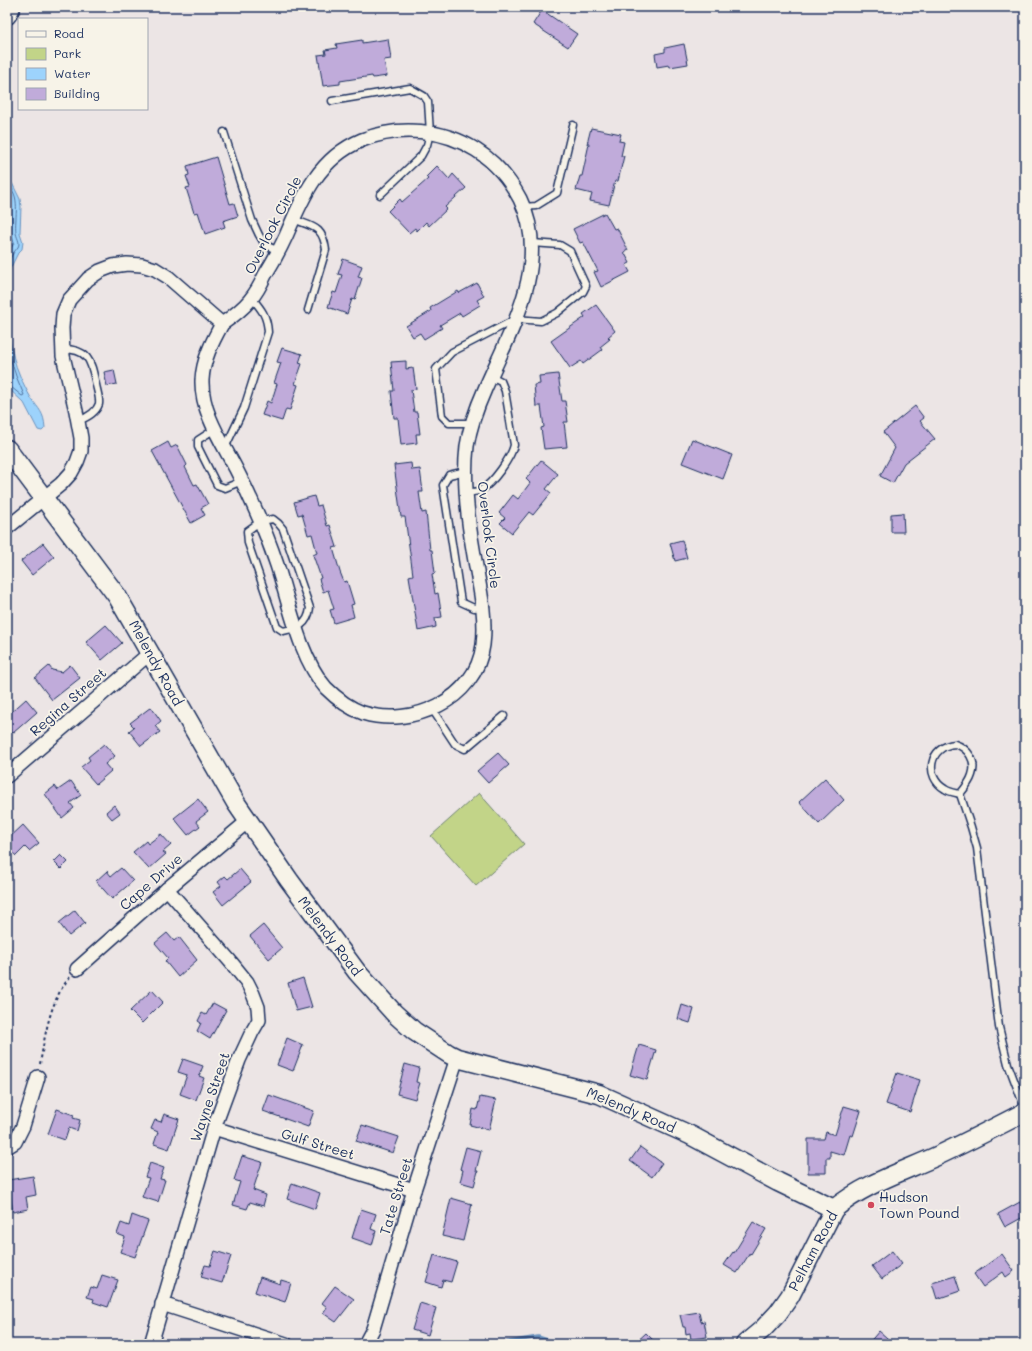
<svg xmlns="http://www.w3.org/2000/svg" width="1032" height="1351" viewBox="0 0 1032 1351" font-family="Mali,sans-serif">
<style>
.green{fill:#c2d488;stroke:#6e8273}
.water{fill:#9dd3fc;stroke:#6991bd}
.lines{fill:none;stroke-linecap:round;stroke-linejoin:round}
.shore{stroke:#4f719d;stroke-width:1}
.stream{stroke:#6991bd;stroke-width:3.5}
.building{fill:#c0abda;stroke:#1b2f5e}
.lane-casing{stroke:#1b2f5e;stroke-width:9}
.street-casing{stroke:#1b2f5e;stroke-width:16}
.secondary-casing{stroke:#1b2f5e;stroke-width:21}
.path{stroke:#1b2f5e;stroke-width:2;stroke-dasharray:3 3;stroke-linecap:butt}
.lane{stroke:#f7f3e8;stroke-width:6}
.street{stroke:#f7f3e8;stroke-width:13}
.secondary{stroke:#f7f3e8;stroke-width:18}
.poi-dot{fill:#d1495b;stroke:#f7f3e8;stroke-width:1.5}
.labels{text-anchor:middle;stroke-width:3.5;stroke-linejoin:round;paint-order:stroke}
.street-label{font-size:14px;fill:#1b2f5e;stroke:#f7f3e8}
.poi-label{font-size:14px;fill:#1b2f5e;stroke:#f7f3e8;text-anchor:start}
</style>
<rect width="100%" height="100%" fill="#ece5e5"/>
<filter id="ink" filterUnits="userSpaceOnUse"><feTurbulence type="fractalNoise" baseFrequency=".025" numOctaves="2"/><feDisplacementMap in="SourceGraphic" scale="8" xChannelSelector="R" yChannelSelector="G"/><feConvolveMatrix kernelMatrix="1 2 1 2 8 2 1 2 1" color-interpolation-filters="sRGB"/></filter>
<g filter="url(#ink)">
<polygon class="green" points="479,793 524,844 476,886 431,836"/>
<g class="water">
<polygon points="7,181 12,183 20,199 21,207 20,233 23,242 22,249 18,253 10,269 7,292"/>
<path d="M 7,298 C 8,325 9,351 20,376 C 23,383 27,391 31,398 C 39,410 44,412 45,428 L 42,431 L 38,430 L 24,403 L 7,387 Z"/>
</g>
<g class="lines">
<g class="shore">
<path d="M 7,185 C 22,194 14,218 16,232 C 16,237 21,242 18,247 C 17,249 15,250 14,252 C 11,256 9,261 7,266"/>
<polyline points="7,192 11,202 11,233 14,243 7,255"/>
<polyline points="7,348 16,376 24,395 22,396 11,387 7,386"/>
</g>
<polyline class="stream" points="498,1344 538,1337 550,1341 553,1344"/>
</g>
<g class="building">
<polygon points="542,10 577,34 568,47 533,24"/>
<polygon points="388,39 391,59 384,60 387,76 373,78 372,76 340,81 340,84 323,86 318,55 326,54 325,50 337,48 336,44 362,40 362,43"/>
<polygon points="684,44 688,64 670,67 669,65 657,67 655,54 665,52 665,48"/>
<polygon points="591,128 621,134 619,141 624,142 621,156 624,156 618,181 615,181 609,205 590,201 592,194 576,190 580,176 582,176 589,144 587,144"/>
<polygon points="216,157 230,204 234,203 238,216 223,221 225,227 205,234 198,212 194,213 186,188 190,187 186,176 189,175 187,166"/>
<polygon points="437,166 449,179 453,174 466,188 445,207 447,209 429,226 426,222 417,231 415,228 409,233 388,211 400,199 402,202 428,179 426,177"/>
<polygon points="605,213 614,229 617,228 628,250 624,252 630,263 626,265 630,272 601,287 594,272 598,271 583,242 580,243 573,229"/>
<polygon points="343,259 362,266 358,277 362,278 355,300 352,299 347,314 328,307 333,292 336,293 342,275 338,274"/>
<polygon points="477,283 484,296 477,300 480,305 462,316 460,313 440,325 442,328 424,339 420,333 413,337 406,326 431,311 430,308 458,291 459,293"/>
<polygon points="596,305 615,331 608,337 610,339 600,347 602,350 583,364 581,361 570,368 551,341 585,317 583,314"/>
<polygon points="282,348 302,354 299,363 302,364 295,384 298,385 290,410 286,409 282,421 262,415 267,401 271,403 277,384 274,383 281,363 277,362"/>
<polygon points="406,361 406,369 413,368 416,389 411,390 414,412 417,412 420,434 416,434 417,443 401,445 398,418 394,418 391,391 394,391 391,362"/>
<polygon points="114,370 117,384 107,386 104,372"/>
<polygon points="558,374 562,401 565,401 568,422 564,422 567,447 544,449 541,428 544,427 541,406 536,406 534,385 540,384 539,376"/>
<polygon points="915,406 924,418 920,421 935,439 904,463 893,483 880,476 895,448 883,432"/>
<polygon points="692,439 732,455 723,479 682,463"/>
<polygon points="168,442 171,448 177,445 187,465 185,467 194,485 197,484 208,504 201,508 205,515 191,523 152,451"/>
<polygon points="541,460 558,474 546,489 551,493 533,515 529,512 512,533 500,523 505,518 499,513 513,495 518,499 530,483 526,479"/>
<polygon points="411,463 412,470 420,469 423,492 419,492 422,513 426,512 430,550 432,550 435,573 432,574 435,594 438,593 442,617 435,618 436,627 418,631 409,576 413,575 405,517 401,517 394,465"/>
<polygon points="314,496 317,506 321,505 327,526 330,525 337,547 333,548 340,572 344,582 347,581 354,604 351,605 354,617 334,623 330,610 334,609 328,590 323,592 319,579 321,578 313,555 317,553 312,534 308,535 302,514 298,515 294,502"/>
<polygon points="903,513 904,532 891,532 891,514"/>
<polygon points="682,540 687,558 675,561 670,543"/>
<polygon points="43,543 54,557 32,575 21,561"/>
<polygon points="106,625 122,643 102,660 86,642"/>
<polygon points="70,665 80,678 52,700 35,678 49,666 52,670 62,672"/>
<polygon points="26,699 37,712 13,733 7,727 7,716"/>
<polygon points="151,707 161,721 155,726 160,732 141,746 129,731 134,727 130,723"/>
<polygon points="104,744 115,756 105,764 111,771 96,784 81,767 90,760 88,757"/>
<polygon points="498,753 509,765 488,783 477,771"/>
<polygon points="825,778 844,800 819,824 799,802"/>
<polygon points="71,781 81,795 70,803 74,808 62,818 45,794 55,786 58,790"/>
<polygon points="198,799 208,812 196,821 200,826 188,835 174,818"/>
<polygon points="114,805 120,813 112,819 106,812"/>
<polygon points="23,825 39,843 29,851 25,847 16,856 7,846 7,840"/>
<polygon points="161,834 171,845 163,852 166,854 149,869 133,852 146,841 148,844"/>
<polygon points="61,855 68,862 61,869 54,862"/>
<polygon points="121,868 133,881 112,899 96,881 107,871 111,876"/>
<polygon points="240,869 251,882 223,905 213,892 221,886 218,882 225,876 228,879"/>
<polygon points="75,910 85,923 69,936 59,923"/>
<polygon points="263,925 282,948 269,959 250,936"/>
<polygon points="167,933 174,941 179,937 197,960 178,977 165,961 168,958 155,943"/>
<polygon points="303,978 312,1007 296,1011 288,983"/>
<polygon points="152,990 163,1002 142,1023 130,1011"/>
<polygon points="213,1003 226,1010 210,1039 197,1031 201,1023 198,1021 202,1013 206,1015"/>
<polygon points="682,1005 694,1009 690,1023 678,1019"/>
<polygon points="287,1038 303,1045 293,1071 277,1065"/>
<polygon points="639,1045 656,1050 647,1080 630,1075"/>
<polygon points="183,1059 203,1066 199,1076 204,1078 196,1100 180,1094 187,1075 178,1072"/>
<polygon points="405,1064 419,1068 416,1082 420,1083 415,1099 397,1094"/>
<polygon points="897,1073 920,1080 910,1112 886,1104"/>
<polygon points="269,1095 314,1111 308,1127 263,1111"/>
<polygon points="480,1097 496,1100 489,1130 470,1125 473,1109 477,1110"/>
<polygon points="844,1106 861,1111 853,1136 850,1135 844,1155 830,1151 830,1158 826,1158 826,1173 808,1173 808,1139 824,1139 826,1132 835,1135"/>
<polygon points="57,1109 74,1115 73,1118 80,1120 77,1131 69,1128 65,1140 48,1134"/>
<polygon points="164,1114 179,1119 169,1149 154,1144 158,1132 151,1129 155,1120 161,1122"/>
<polygon points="362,1125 399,1137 393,1153 356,1141"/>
<polygon points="466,1147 481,1151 476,1171 478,1171 474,1186 460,1182 463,1170 460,1169"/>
<polygon points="640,1147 662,1163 652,1177 630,1161"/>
<polygon points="242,1156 262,1162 253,1190 266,1195 263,1206 250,1202 247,1209 233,1205 240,1182 234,1180"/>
<polygon points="150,1163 164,1168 160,1179 165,1180 158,1202 142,1197 149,1178 145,1177"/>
<polygon points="33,1176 36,1195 26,1197 28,1209 13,1212 8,1180"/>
<polygon points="292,1183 320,1193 315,1209 287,1199"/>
<polygon points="451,1198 472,1204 463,1241 442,1236"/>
<polygon points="1020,1202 1025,1212 1025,1216 1005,1227 998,1214"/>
<polygon points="361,1209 376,1214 371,1229 376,1231 372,1245 352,1238"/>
<polygon points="132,1215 148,1221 135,1257 120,1252 125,1237 117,1234 121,1223 129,1226"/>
<polygon points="753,1222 766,1229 751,1254 750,1253 737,1273 724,1265 733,1252 734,1253"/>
<polygon points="215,1251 231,1256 222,1283 201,1277 205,1265 210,1266"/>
<polygon points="892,1251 902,1264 882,1279 872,1266"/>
<polygon points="1002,1254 1014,1271 1006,1277 1003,1272 983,1287 974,1274"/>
<polygon points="434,1255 457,1262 451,1282 443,1280 441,1287 426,1282"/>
<polygon points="102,1275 118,1280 108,1307 93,1302 94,1299 87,1297 91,1287 97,1289"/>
<polygon points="955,1276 960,1291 937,1299 932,1283"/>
<polygon points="260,1277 280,1284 281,1280 291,1283 285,1302 255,1292"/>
<polygon points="335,1286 354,1299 336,1322 323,1313 327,1307 322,1303"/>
<polygon points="420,1303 436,1308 428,1335 412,1330"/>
<polygon points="699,1312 701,1322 704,1321 707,1337 691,1339 690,1333 686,1334 685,1327 683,1327 680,1315"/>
<polygon points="879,1331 894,1344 868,1344"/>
<polygon points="646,1333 657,1344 634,1344"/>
</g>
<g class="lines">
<defs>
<g id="lane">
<polyline points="332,101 410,88 424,96 428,102 430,133 427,145 421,156 380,195"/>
<polyline points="224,132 252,220 259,235 265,245 279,251"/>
<polyline points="524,207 536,206 557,193 573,125"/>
<path d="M 293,219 C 313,227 323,226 326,250 L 308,310"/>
<path d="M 62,349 C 90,349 91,362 96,385 C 97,390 100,399 99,404 C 96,413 86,418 78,421"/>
<polyline points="472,423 449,423 442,416 436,369 452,352 516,319 541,321 557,313 583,292 586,286 570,251 560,245 532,243"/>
<polyline points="215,429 198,440 198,447 217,485 225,488 242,481"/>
<path d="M 225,448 L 244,408 L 268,332 C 267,316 262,310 252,298"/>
<polyline points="466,471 449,475 443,485 461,602 474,608 483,607"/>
<path d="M 466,493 C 471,492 477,492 481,490 C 493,483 511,458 514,445 L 505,391 L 501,381 L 491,376"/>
<path d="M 273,519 L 278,523 L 283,529 L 310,608 C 308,625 298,628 283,631 L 277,627 L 248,543 L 247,531 L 261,521 Z"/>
<polyline points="432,709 455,744 465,749 504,716"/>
<path d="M 955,744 C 968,748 977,761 972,775 C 970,782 965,788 960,794 C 956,793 949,792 945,789 C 924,777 929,746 955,744 Z"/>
<polyline points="960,794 971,827 977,848 999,1027 1008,1064 1025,1109"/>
</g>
<g id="street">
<path d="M 7,528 L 61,484 L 71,473 L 77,462 L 81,451 L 81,438 L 76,411 L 63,356 L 62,328 L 63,314 L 69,300 L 88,279 L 100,271 L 113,266 L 127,264 L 142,265 L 155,269 L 168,277 L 222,324 C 232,317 242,310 250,300 C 256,293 261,284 265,275 C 273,262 280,249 286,236 C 303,196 319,158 362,140 C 399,125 443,129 476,150 C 495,162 510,180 520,199 C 552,263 510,331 485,389 C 477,407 470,426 467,446 C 463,481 467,515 473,549 C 478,581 487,613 483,645 C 476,700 412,728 363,713 C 349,708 336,698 326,688 C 300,659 289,602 277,565 C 266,532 252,500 236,469 C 222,442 201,412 202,380 C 203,360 212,342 222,324"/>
<polyline points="7,776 150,653"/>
<polyline points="77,969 167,889 248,821"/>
<polyline points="214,1128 414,1190"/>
<polyline points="7,1147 15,1142 23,1126 38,1077"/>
<polyline points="162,1304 286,1344"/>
<polyline points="151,1344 214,1128 239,1060 252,1032 259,1020 258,1007 253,994 247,982 230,961 167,889"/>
<polyline points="365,1344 373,1329 414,1190 457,1058"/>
</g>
<g id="secondary">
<polyline points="7,15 11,7"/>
<polyline points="7,449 117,596 236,803 289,880 357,972 394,1013 414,1031 449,1054 457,1058 599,1094 690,1135 778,1182 834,1209"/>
<path d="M 745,1344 L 763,1329 L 778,1313 L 790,1296 L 834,1209 C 864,1184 902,1172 937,1156 C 967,1142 996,1127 1025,1112"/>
</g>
</defs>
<use href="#lane" class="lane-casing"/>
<use href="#street" class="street-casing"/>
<use href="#secondary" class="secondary-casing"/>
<path class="path" d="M 40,1064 C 45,1035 50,1000 70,977"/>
<use href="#lane" class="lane"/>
<use href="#street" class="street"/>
<use href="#secondary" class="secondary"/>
</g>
</g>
<circle class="poi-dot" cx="871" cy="1205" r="4"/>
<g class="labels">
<g class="street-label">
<text transform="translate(273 225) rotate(-63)" y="5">Overlook Circle</text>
<text transform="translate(489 535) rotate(83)" y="5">Overlook Circle</text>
<text transform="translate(156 663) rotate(61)" y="5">Melendy Road</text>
<text transform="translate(68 702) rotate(-41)" y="5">Regina Street</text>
<text transform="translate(151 882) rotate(-41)" y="5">Cape Drive</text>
<text transform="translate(330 936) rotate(53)" y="5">Melendy Road</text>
<text transform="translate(210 1097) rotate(-71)" y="5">Wayne Street</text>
<text transform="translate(631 1110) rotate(23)" y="5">Melendy Road</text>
<text transform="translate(318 1144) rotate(17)" y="5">Gulf Street</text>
<text transform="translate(396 1196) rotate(-73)" y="5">Tate Street</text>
<text transform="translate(813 1251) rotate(-62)" y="5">Pelham Road</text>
</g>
<g class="poi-label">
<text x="879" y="1202">Hudson<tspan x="879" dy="16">Town Pound</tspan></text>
</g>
</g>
<rect width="1032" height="1351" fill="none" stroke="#f7f3e8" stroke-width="24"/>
<rect x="12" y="12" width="1008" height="1327" fill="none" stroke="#1b2f5e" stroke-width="1.5" filter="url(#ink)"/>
<rect x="18" y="18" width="130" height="92" fill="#f7f3e8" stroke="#9fa5b1"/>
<rect x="26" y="31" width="20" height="6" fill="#f7f3e8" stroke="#9fa5b1"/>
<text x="54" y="38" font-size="12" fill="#1b2f5e">Road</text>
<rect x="26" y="48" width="20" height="12" fill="#c2d488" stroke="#9fa5b1"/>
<text x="54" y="58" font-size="12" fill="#1b2f5e">Park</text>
<rect x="26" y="68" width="20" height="12" fill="#9dd3fc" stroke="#9fa5b1"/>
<text x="54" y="78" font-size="12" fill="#1b2f5e">Water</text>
<rect x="26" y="88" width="20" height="12" fill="#c0abda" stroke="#9fa5b1"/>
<text x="54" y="98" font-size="12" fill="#1b2f5e">Building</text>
</svg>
